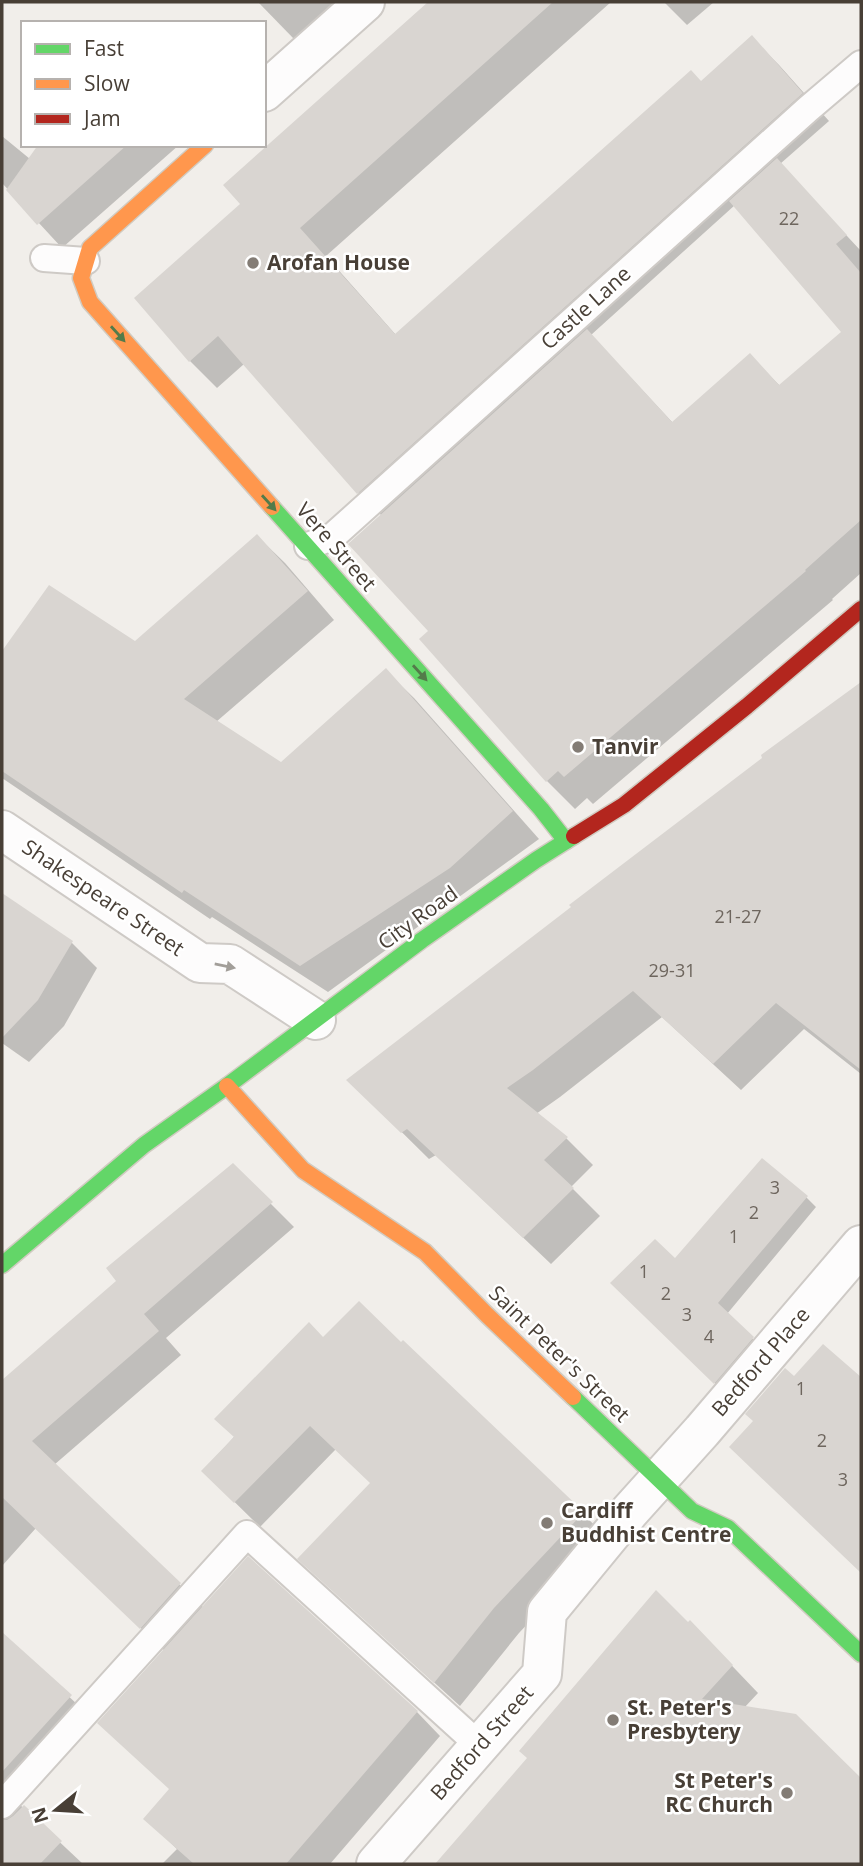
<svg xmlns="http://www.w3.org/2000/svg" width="863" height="1866" viewBox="0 0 863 1866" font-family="'Open Sans',sans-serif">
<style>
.shadow{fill:#0003;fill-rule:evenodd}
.building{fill:#d9d5d1}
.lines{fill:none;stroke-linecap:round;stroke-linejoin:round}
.lane-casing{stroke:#cecac6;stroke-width:30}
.street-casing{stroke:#cecac6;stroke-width:42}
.fast-casing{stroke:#d1cbc1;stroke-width:19}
.slow-casing{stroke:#d1cbc1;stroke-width:19}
.jam-casing{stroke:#d1cbc1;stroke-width:19}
.lane{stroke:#fdfcfc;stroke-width:26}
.street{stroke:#fdfcfc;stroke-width:38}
.fast{stroke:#63d668;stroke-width:16}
.slow{stroke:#ff974d;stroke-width:16}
.jam{stroke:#b3261e;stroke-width:16}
.oneway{fill:#537b4a}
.oneway2{fill:#a29e99}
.poi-dot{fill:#837c75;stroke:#fff;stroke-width:2.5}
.labels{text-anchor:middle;stroke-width:5;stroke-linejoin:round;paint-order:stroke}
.number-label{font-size:18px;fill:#6e665e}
.poi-label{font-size:21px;font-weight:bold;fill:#483f36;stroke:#fff;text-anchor:start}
.street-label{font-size:21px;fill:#483f36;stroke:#fff}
</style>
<rect width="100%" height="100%" fill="#f1eeea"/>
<g class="shadow">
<polygon points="258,2 335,2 294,39"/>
<path d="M 431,2 L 611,2 L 326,256 L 396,335 L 701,83 L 752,38 L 779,65 L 829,121 L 780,164 L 861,251 L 861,573 L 832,599 L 833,600 L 593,804 L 587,798 L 575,809 L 547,781 L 431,631 L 382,516 L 358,492 L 244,364 L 217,388 L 190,361 L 243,204 L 413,16 ZM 735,205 L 843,332 L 780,386 L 750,355 L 673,423 L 591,335 Z"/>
<polygon points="664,2 714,2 687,25"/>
<polygon points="2,136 30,159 40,145 179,145 62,248 2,183"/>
<polygon points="257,536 285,563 334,620 216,722 281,764 386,671 414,698 539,839 328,992 212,917 210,919 2,778 2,654 49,587 135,643"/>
<polygon points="861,684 861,1074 804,1029 741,1090 662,1017 560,1097 536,1114 566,1138 593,1165 571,1187 600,1216 551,1264 436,1155 429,1159 349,1080 765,758 763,755"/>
<polygon points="2,895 71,942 97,968 64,1026 29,1062 2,1043"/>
<polygon points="233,1166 294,1227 166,1338 181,1355 54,1465 204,1608 248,1559 417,1712 440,1736 330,1864 162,1864 177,1849 146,1819 171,1790 165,1651 36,1528 2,1566 2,1382 119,1281"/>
<polygon points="806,1197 816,1207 727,1314 762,1348 724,1392 613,1283 675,1261"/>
<polygon points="323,1339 401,1344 403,1342 608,1538 519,1633 460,1706 325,1583 372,1483 336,1449 260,1527 203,1471"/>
<polygon points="823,1346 861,1380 861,1571 751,1466 794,1379"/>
<polygon points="2,1634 94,1720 18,1803 83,1864 2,1864"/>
<polygon points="716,1649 758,1693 744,1708 796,1716 861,1781 861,1864 439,1864 529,1758"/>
</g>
<g class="building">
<polygon points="428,2 553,2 300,228 395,334 691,70 701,81 752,35 803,93 357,494 218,336 189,362 134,298 240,204 223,185"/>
<polygon points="38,145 127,145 37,225 6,190"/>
<polygon points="777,158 847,235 836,244 861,273 861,520 805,570 806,571 564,777 558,771 546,782 419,639 428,631 348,544 587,329 672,422 750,353 779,385 841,332 729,201"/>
<polygon points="257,534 308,591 184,699 281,762 386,668 513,811 450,868 300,966 184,890 182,893 2,771 2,651 49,585 135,641"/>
<polygon points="861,682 861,1070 776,1003 713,1064 633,991 533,1070 507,1088 568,1137 544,1160 574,1188 523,1238 407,1129 401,1133 346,1080 571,907 569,905 762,758 761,755"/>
<polygon points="2,893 73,941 38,1000 2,1038"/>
<polygon points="762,1158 808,1196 718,1303 754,1337 714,1384 610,1283 655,1239 675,1258"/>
<polygon points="233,1163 273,1202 144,1314 159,1331 32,1441 181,1583 140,1629 2,1497 2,1380 116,1281 106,1268"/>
<polygon points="359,1301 401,1342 403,1340 584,1512 494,1608 434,1683 297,1559 370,1483 310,1426 234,1503 201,1471 234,1437 214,1419 309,1322 323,1337"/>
<polygon points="823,1344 861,1377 861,1573 729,1447 753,1421 745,1414 785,1368 794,1376"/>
<polygon points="248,1556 418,1711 286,1864 194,1864 143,1819 169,1789 97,1723"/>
<polygon points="656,1590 688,1622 690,1620 733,1665 702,1699 796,1714 861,1778 861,1864 435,1864 527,1758 519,1751"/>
<polygon points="2,1632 72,1695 2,1772"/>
<polygon points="24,1805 62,1841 40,1864 2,1864 2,1820 7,1820 13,1816"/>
</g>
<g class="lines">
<defs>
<g id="lane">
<polyline points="44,258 86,261"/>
<polyline points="308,546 332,537 808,109 861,64"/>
<polyline points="2,1805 247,1534 480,1746"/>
</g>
<g id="street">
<polyline points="264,92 365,2"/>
<polyline points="2,830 200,963 230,964 316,1020"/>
<polyline points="376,1864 542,1674 547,1612 630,1511 702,1431 861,1245"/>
</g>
<g id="fast">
<polyline points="272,507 541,809 566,841"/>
<polyline points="2,1265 144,1145 227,1086 422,940 536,860 574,836"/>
<polyline points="573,1397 692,1511 728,1528 861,1654"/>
</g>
<g id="slow">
<polyline points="205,145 90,248 81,278 90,302 272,507"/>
<polyline points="227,1086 303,1170 425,1252 487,1315 573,1397"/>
</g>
<polyline id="jam" points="574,836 624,805 747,706 861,609"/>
</defs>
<use href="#lane" class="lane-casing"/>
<use href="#street" class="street-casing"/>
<use href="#fast" class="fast-casing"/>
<use href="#slow" class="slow-casing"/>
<use href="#jam" class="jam-casing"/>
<use href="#lane" class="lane"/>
<use href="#street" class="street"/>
<use href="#fast" class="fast"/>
<use href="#slow" class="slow"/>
<use href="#jam" class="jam"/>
</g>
<defs><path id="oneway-solid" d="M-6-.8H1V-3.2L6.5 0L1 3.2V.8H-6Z" transform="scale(1.75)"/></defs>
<g class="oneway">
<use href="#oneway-solid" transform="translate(118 334) rotate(48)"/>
<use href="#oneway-solid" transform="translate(269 503) rotate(48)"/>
<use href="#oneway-solid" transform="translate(420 673) rotate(48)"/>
</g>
<use class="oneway2" href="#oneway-solid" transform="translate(225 966) rotate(11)"/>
<g class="poi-dot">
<circle cx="253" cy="263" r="7"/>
<circle cx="578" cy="747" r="7"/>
<circle cx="547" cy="1523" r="7"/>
<circle cx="613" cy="1720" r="7"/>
<circle cx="787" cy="1793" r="7"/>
</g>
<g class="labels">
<g class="number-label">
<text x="789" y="225">22</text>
<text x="738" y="923">21-27</text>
<text x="672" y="977">29-31</text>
<text x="775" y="1194">3</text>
<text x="754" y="1219">2</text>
<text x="734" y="1243">1</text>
<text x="644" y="1278">1</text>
<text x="666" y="1300">2</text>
<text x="687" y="1321">3</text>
<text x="709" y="1343">4</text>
<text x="801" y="1395">1</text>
<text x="822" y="1447">2</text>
<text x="843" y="1486">3</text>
</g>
<g class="poi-label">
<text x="267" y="270">Arofan House</text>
<text x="592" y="754">Tanvir</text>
<text x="561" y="1518">Cardiff<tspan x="561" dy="24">Buddhist Centre</tspan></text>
<text x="627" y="1715">St. Peter's<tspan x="627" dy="24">Presbytery</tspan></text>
<text x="773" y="1788" text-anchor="end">St Peter's<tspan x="773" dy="24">RC Church</tspan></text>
</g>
<g class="street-label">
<text transform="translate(586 308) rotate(-42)" y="7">Castle Lane</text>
<text transform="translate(336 547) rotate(49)" y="7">Vere Street</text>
<text transform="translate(103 898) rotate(34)" y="7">Shakespeare Street</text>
<text transform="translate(418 918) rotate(-36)" y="7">City Road</text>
<text transform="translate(559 1354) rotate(44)" y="7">Saint Peter's Street</text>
<text transform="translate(761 1362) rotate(-49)" y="7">Bedford Place</text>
<text transform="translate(482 1743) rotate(-49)" y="7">Bedford Street</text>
</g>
</g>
<rect width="863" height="1866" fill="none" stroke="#483f36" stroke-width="7"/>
<rect x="21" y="21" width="245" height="126" fill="#ffffff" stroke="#b6b2af" stroke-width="2"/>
<rect x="35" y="44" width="35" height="10" fill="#63d668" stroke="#b6b2af" stroke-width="2"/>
<text x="84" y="56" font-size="21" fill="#483f36">Fast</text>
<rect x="35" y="79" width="35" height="10" fill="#ff974d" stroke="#b6b2af" stroke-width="2"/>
<text x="84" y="91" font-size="21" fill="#483f36">Slow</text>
<rect x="35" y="114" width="35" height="10" fill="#b3261e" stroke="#b6b2af" stroke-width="2"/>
<text x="84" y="126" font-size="21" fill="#483f36">Jam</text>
<g transform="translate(56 1810) rotate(252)" stroke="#ffffff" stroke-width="5" paint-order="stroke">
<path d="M0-5L12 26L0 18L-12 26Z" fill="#483f36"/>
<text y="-10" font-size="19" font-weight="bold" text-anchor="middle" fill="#483f36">N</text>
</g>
</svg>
